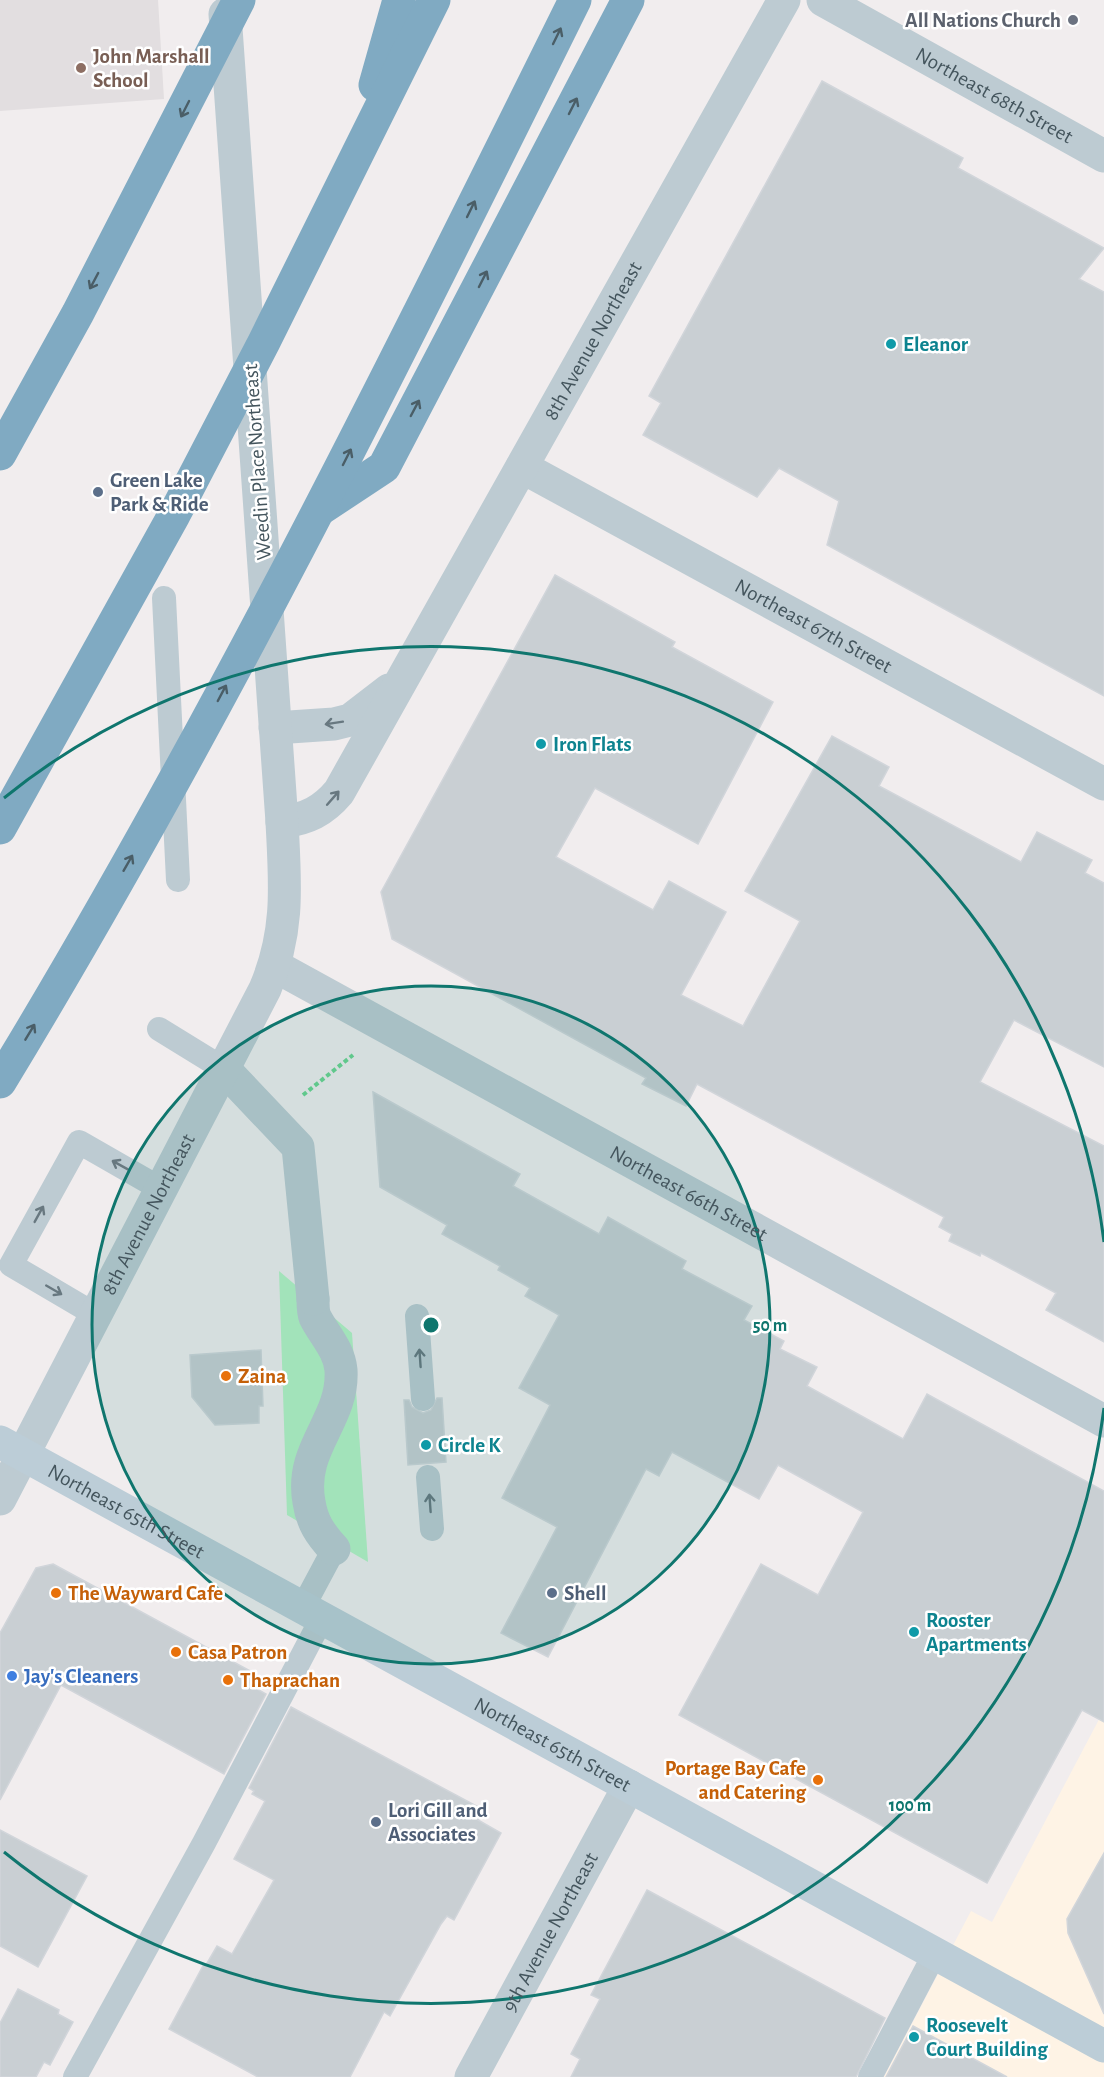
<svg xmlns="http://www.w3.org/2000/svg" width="1104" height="2077" viewBox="0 0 1104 2077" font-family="'Alegreya Sans',sans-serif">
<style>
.commercial{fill:#fef3e5}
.education{fill:#e2dee0}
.green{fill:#b7f3c5}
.building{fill:#c9cfd3;stroke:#d1d5da;stroke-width:1.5}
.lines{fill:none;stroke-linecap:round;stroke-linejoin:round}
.path{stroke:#6cd491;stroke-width:4;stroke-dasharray:4.5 3;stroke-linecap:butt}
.service{stroke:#bdcbd2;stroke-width:24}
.pedestrian{stroke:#bdcbd2;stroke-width:33}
.minor{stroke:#bdcbd2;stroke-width:33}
.tertiary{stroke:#bdcbd2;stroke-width:33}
.secondary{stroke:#bccdd7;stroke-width:33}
.motorway{stroke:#80aac2;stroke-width:33}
.oneway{stroke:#4a5e67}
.oneway2{stroke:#687880}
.ring{fill:none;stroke:#0f766e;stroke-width:3}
.worship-dot{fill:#6b7280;stroke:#fff;stroke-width:2}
.education-dot{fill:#8d6e63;stroke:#fff;stroke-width:2}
.culture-dot{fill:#0f9aa8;stroke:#fff;stroke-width:2}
.service-dot{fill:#5c6f8a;stroke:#fff;stroke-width:2}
.food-dot{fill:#e8710a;stroke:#fff;stroke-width:2}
.shop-dot{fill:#3f7fe0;stroke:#fff;stroke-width:2}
.labels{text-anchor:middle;stroke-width:5;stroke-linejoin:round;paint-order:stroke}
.worship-label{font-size:21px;font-weight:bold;fill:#5b616d;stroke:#fff;text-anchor:end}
.education-label{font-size:21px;font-weight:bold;fill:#785e54;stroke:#fff;text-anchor:start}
.street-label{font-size:21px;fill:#44555d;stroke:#fff}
.culture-label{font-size:21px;font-weight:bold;fill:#0d838f;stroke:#fff;text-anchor:start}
.service-label{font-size:21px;font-weight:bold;fill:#4e5e75;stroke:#fff;text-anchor:start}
.food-label{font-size:21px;font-weight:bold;fill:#c56008;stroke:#fff;text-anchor:start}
.shop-label{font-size:21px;font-weight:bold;fill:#366cbe;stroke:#fff;text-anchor:start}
.centre{fill:#0f766e;stroke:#fff;stroke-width:3}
.ring-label{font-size:18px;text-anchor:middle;font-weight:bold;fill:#0f766e;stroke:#fff;stroke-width:5;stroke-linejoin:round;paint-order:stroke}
</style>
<rect width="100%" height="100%" fill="#f1edee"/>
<polygon class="commercial" points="1104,1710 1104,2077 884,2077 971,1911 992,1922"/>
<polygon class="education" points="0,0 158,0 164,99 0,111"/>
<polygon class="green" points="279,1271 352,1333 368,1562 287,1515"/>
<g class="building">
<polygon points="822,81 963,158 958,168 1104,248 1079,279 1104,292 1104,696 827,545 839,501 779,468 757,497 643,435 661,403 649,396"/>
<polygon points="555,575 675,642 672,647 773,702 698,844 595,788 556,857 653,910 669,881 726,912 681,995 743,1026 800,921 745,891 832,736 889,767 879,786 1021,862 1037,832 1092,860 1085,873 1104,883 1104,1067 1014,1020 980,1082 1104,1146 1104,1342 1046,1310 1056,1293 981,1253 980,1256 949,1241 952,1234 939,1227 944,1217 697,1084 686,1106 642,1084 646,1078 392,939 381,892"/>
<polygon points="373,1092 520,1174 513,1186 599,1234 608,1217 686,1261 682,1269 752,1306 744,1320 784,1341 780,1349 817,1367 807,1386 903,1439 927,1394 1104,1491 1104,1722 1082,1710 987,1883 679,1715 761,1564 818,1595 863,1512 778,1465 759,1499 672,1452 659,1476 646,1469 548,1657 501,1633 557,1527 502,1498 550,1405 519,1388 559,1315 525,1296 530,1288 498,1270 500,1266 442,1234 447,1225 380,1187"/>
<polygon points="261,1350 263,1406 259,1406 259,1423 215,1425 192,1397 190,1355"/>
<polygon points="437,1398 442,1398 446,1462 408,1465 404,1400 409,1400 412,1407 423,1413 431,1410"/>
<polygon points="53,1564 263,1678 257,1689 266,1694 224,1774 61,1685 0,1800 0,1633 36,1568"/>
<polygon points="291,1707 484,1810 478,1820 501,1833 454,1920 447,1916 441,1924 390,2016 384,2012 350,2077 258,2077 169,2029 204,1964 206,1965 217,1946 232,1954 274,1880 234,1859 265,1801 252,1794 254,1791 249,1788"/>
<polygon points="0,1830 87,1876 38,1967 0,1946"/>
<polygon points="1104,1853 1104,2014 1068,1933 1067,1919"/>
<polygon points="647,1890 885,2018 856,2077 571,2077 580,2059 571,2054 600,1999 591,1995"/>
<polygon points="18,1989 59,2010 58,2014 73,2022 50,2065 44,2062 36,2077 0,2077 0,2023"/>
<polygon points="913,2026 1007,2077 886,2077"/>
</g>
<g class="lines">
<polyline class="path" points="303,1095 353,1055"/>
<g class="service">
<polyline points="164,598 178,880"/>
<polyline points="159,1029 224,1069"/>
<polyline points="96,1315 11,1265 79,1142 161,1189"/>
<polyline points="417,1316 423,1399"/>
<polyline points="428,1477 432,1529"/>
<polyline points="303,1607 334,1549"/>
<polyline points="75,2077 204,1843 322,1618"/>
<polyline points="870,2077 935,1953"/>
</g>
<path class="pedestrian" d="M 313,1299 C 313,1305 313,1312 315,1317 C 324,1335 339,1349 341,1370 C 344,1421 299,1447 309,1502 C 312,1522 320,1534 334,1549"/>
<g class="minor">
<path id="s1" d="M 823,0 L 1104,156"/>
<path id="s2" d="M 522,467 L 1104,784"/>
<path id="s3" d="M 275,966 L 1104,1421"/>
<polyline points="224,1069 298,1147 313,1299"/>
<path id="s4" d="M 471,2077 L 629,1786"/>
</g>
<g class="tertiary">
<polyline points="275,728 334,724 350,720 389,690"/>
<path id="s5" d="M 282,822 C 307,819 323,811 339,792 L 784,0"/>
<path id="s6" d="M 0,1499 L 265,989 C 290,931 285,882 282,822 L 225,14"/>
</g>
<path class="secondary" id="s7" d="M 0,1442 L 1104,2046"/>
<g class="motorway">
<polyline points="375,85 399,0"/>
<polyline points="0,454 78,313 239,0"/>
<polyline points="322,508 384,467 628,0"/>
<polyline points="0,828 174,515 264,342 434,0"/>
<path d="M 0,1082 C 212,733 394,366 575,0"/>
</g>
</g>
<defs><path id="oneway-shaft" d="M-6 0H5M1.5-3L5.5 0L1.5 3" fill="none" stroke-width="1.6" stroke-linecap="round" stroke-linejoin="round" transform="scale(1.5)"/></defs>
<g class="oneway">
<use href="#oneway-shaft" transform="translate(557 36) rotate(-64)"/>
<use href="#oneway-shaft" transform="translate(573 106) rotate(-63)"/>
<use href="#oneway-shaft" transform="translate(185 109) rotate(117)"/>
<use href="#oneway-shaft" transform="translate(471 209) rotate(-64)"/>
<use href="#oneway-shaft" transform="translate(483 279) rotate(-63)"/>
<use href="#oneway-shaft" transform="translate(94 281) rotate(118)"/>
<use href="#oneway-shaft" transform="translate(415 408) rotate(-62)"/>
<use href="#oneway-shaft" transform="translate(347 457) rotate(-63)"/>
<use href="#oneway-shaft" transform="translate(222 693) rotate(-62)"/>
<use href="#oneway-shaft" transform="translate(128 863) rotate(-60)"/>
<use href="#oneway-shaft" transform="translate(30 1032) rotate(-59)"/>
</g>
<g class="oneway2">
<use href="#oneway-shaft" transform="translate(334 723) rotate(171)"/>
<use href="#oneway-shaft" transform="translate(333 798) rotate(-49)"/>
<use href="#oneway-shaft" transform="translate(120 1165) rotate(-151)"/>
<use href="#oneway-shaft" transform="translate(39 1214) rotate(-61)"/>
<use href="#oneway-shaft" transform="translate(54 1290) rotate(30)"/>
<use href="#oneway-shaft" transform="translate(420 1358) rotate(-94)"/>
<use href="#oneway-shaft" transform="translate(430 1503) rotate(-94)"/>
</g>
<circle cx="431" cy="1325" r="339" fill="#0f766e" fill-opacity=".12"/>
<g class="ring">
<circle cx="431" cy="1325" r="339"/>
<path d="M1104 1408A678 678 0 0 1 4 1852M4 798A678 678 0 0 1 1104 1242"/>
</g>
<circle class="worship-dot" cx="1073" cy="20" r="6"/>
<circle class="education-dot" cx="81" cy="68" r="6"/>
<g class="culture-dot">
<circle cx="891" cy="344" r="6"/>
<circle cx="541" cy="744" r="6"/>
<circle cx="426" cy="1445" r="6"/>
<circle cx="914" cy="1632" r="6"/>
<circle cx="914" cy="2037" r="6"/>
</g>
<g class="service-dot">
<circle cx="98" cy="492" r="6"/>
<circle cx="552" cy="1593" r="6"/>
<circle cx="376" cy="1822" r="6"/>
</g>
<g class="food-dot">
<circle cx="226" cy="1376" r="6"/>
<circle cx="56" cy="1593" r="6"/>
<circle cx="176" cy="1652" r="6"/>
<circle cx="228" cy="1680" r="6"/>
<circle cx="818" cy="1780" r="6"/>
</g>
<circle class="shop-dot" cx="12" cy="1676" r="6"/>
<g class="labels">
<g class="worship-label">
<text x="1061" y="27">All Nations Church</text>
</g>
<g class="education-label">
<text x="93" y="63">John Marshall<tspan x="93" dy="24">School</tspan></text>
</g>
<g class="street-label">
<text dy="7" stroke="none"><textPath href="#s1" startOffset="196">Northeast 68th Street</textPath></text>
<text dy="7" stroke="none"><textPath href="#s5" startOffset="584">8th Avenue Northeast</textPath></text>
<text transform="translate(257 462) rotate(-94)" y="7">Weedin Place Northeast</text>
<text dy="7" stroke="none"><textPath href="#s2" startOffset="332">Northeast 67th Street</textPath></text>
<text dy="7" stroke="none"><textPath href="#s3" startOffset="472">Northeast 66th Street</textPath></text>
<text dy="7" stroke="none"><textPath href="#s6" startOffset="321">8th Avenue Northeast</textPath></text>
<text dy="7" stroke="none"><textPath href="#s7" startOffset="144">Northeast 65th Street</textPath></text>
<text dy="7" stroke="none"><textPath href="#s7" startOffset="630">Northeast 65th Street</textPath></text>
<text dy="7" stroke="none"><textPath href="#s4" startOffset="165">9th Avenue Northeast</textPath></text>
</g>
<g class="culture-label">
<text x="903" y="351">Eleanor</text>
<text x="553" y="751">Iron Flats</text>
<text x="438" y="1452">Circle K</text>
<text x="926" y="1627">Rooster<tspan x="926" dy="24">Apartments</tspan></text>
<text x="926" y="2032">Roosevelt<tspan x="926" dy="24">Court Building</tspan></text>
</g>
<g class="service-label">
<text x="110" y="487">Green Lake<tspan x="110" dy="24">Park &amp; Ride</tspan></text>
<text x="564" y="1600">Shell</text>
<text x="388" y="1817">Lori Gill and<tspan x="388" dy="24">Associates</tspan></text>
</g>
<g class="food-label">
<text x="238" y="1383">Zaina</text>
<text x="68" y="1600">The Wayward Cafe</text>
<text x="188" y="1659">Casa Patron</text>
<text x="240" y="1687">Thaprachan</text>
<text x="806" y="1775" text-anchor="end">Portage Bay Cafe<tspan x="806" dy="24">and Catering</tspan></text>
</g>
<g class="shop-label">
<text x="24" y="1683">Jay's Cleaners</text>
</g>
</g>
<circle cx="431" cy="1325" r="9" class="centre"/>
<g class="ring-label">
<text x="770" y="1331">50 m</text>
<text x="910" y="1811">100 m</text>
</g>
</svg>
